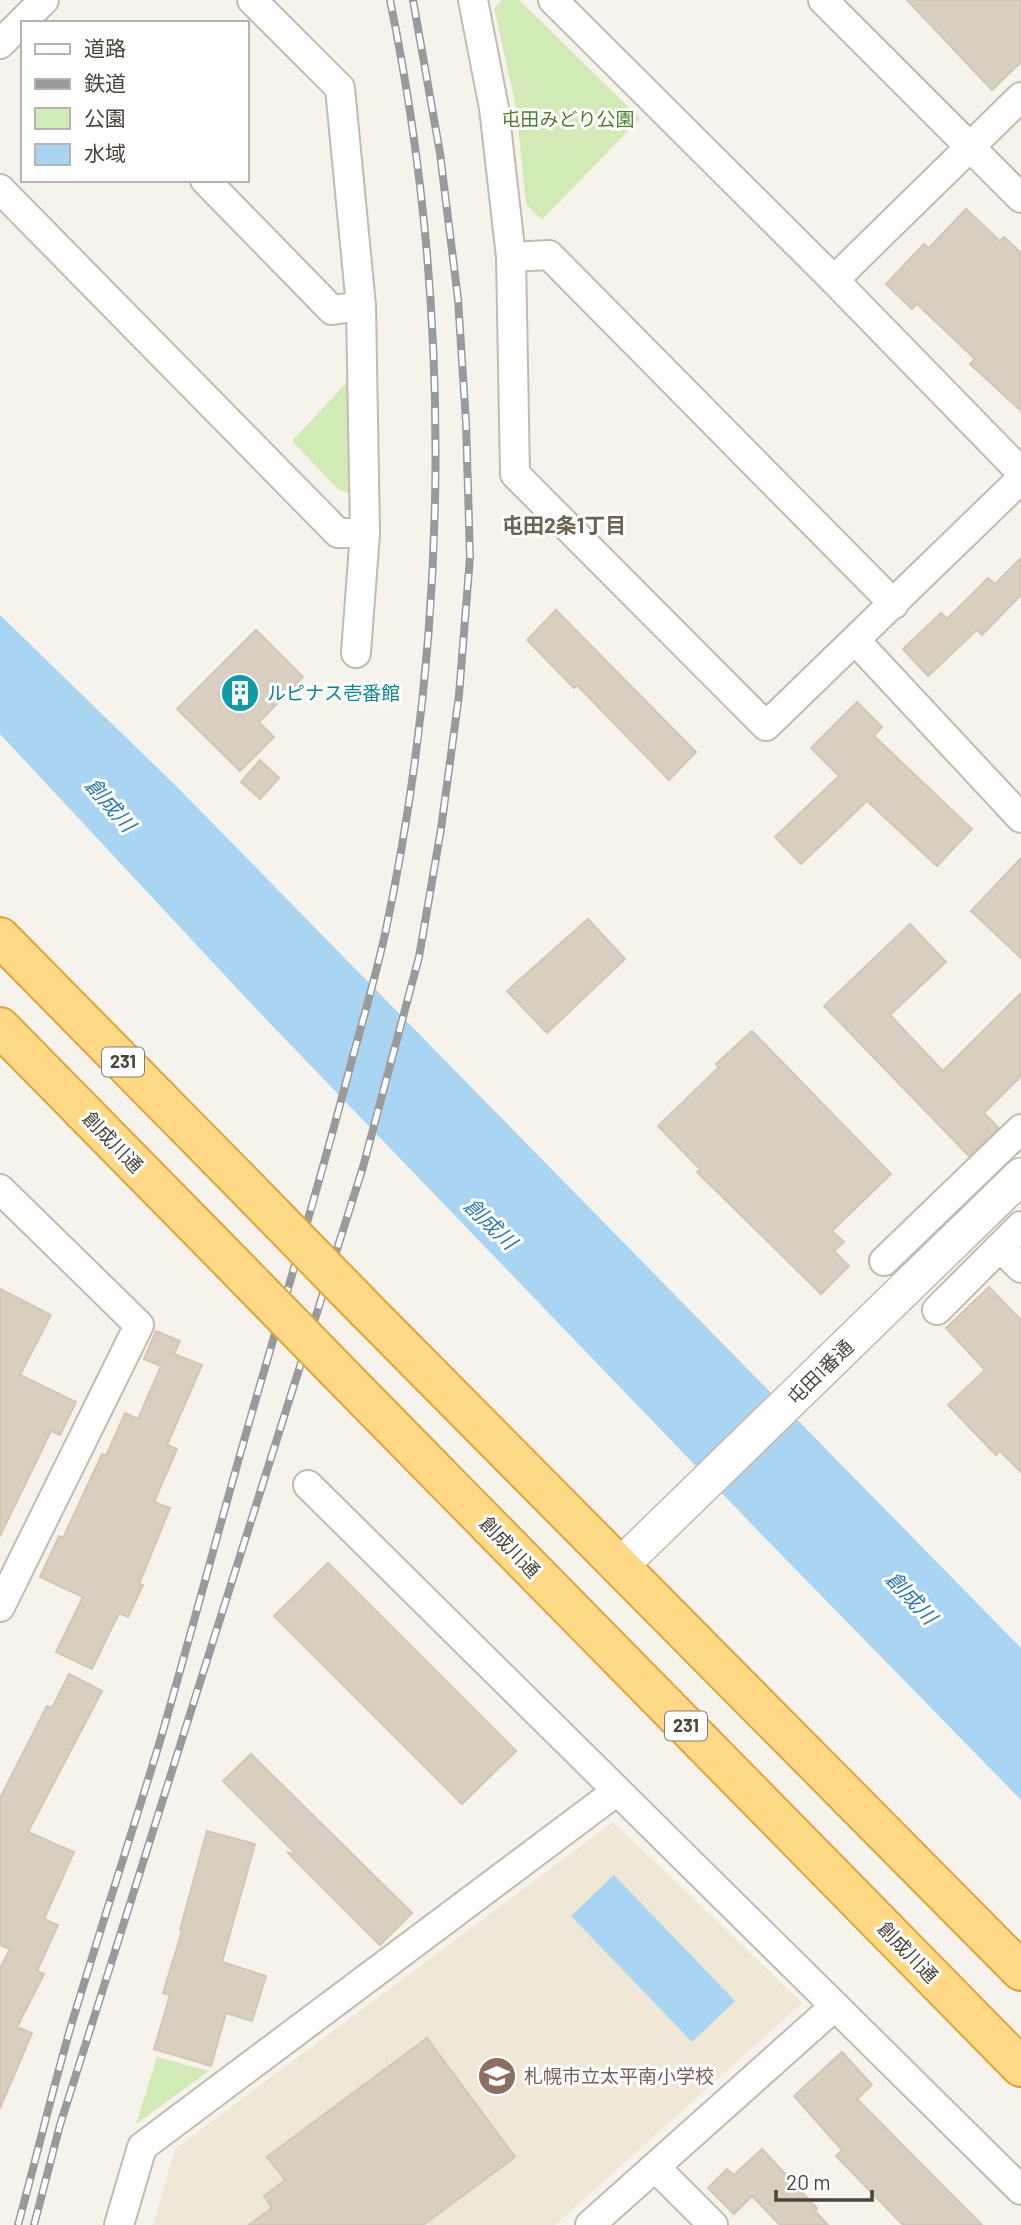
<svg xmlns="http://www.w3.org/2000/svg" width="1021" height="2225" viewBox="0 0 1021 2225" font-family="Barlow,'Noto Sans JP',sans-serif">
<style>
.education{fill:#efe8d6}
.green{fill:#d2eab5}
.water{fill:#a9d4f2}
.building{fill:#d8cfc1;stroke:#d3c7b4;stroke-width:2}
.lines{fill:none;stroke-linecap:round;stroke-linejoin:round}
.minor-casing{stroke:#c2bbae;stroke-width:32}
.tertiary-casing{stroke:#c2bbae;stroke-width:38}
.trunk-casing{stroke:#e0a43c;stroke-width:42}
.minor{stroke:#fff;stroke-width:28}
.tertiary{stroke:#fff;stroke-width:35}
.trunk{stroke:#ffd985;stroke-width:38}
.rail-casing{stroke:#9a9a9a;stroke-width:8}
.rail{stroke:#fff;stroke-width:5;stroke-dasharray:16;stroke-linecap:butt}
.trunk-bridge-casing{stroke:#e0a43c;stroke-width:42;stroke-linecap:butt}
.trunk-bridge{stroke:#ffd985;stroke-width:38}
.labels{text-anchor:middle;stroke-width:6;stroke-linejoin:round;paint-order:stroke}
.shield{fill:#fff;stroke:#817c74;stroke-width:2}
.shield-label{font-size:18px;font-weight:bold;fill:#4b4439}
.park-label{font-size:19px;fill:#4a7f2a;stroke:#fff}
.culture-label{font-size:19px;fill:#0d838f;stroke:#fff;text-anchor:start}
.street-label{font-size:19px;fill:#4b4439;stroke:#fff}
.education-label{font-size:19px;fill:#785e54;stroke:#fff;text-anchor:start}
.neighbourhood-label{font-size:21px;font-weight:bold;fill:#6e6250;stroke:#fff}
.water-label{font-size:21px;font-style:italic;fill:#2e7ab2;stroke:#fff}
</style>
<rect width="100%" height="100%" fill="#f6f3ec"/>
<polygon class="education" points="613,1822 802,2003 555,2225 153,2225 175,2149"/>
<g class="green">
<polygon points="502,0 519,0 640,118 542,220 526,204 516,107 494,8"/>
<polygon points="352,377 355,495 339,490 292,441"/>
<polygon points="157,2057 209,2071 136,2124"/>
</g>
<g class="water">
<polygon points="0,615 176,786 1021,1648 1021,1800 766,1539 261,1014 0,734"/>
<polygon points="614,1875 735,2001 692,2042 571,1916"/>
</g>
<g class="building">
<polygon points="907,0 1021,0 1021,62 992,90"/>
<polygon points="966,209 1000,241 1004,237 1021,253 1021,411 970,364 975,359 917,304 912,309 886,284 924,244 929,248"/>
<polygon points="1021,558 1021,595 982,635 977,630 928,676 903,649 941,613 947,619 988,578 995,584"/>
<polygon points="556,610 696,752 669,780 577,685 574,688 527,640"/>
<polygon points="256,630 303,677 259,722 274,737 240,771 177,709"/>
<polygon points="857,702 882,727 874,736 972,829 937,866 867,801 801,864 775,837 839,776 811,748"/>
<polygon points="260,760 279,778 260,799 241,782"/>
<polygon points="1021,858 1021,958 971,911"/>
<polygon points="588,919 625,959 547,1033 507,991"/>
<polygon points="910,924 946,962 890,1015 943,1071 1021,993 1021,1076 984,1113 999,1128 969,1156 824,1006"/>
<polygon points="752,1031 891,1174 832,1231 844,1242 834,1251 849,1266 821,1294 697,1172 700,1169 658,1126 719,1067 716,1064"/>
<polygon points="989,1287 1021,1320 1021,1472 1000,1451 996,1455 948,1405 985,1370 946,1328"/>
<polygon points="0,1289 51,1315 20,1375 76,1402 60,1435 51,1431 0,1536"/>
<polygon points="156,1331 180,1341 174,1354 202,1365 167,1445 177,1449 154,1502 170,1508 139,1584 143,1585 128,1617 119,1613 92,1669 56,1652 83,1597 40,1577 59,1536 63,1538 102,1454 106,1456 125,1413 138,1419 161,1366 144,1359"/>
<polygon points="328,1563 516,1751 462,1804 274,1616"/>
<polygon points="69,1674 102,1691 28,1832 74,1852 44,1919 58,1925 37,1971 44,1974 17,2027 32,2033 0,2108 0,1968 10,1949 0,1945 0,1798 47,1706 52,1708"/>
<polygon points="251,1754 412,1913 380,1945 287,1852 298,1856 223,1781"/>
<polygon points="207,1831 255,1844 222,1962 266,1976 252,2021 226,2013 211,2066 154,2049 170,1995 163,1993 182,1931 180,1930"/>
<polygon points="427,2038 515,2157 423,2225 249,2225 272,2208 264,2196 285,2180 267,2157"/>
<polygon points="842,2052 872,2085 857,2099 982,2225 903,2225 836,2156 842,2150 794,2096"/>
<polygon points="762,2149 817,2208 815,2211 828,2225 780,2225 752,2196 734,2214 708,2188 727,2169 734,2175"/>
</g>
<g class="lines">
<defs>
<g id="minor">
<polyline points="252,0 340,88 361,306 365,533 356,653"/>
<polyline points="473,0 494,108 511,257 515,474 766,726 1021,479"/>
<polyline points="553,0 834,280 1021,472"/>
<polyline points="823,0 1021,198"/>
<polyline points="0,44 44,0"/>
<polyline points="205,180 332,310 361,306"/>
<polyline points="0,189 338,533 365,533"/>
<polyline points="511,257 549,255 894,604"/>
<polyline points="834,280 1021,97"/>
<polyline points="856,641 1021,818"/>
<polyline points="0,1189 139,1325 0,1607"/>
<polyline points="1000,1247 1021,1268"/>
<polyline points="884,1261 1021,1129"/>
<polyline points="937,1310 1021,1226"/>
<polyline points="308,1485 1021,2190"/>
<polyline points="655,2167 713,2225"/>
<polyline points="119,2225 142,2147 617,1791"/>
<polyline points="590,2225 835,2006"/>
</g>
<polyline id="tertiary" points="619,1567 1021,1176"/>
<g id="trunk">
<polyline points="0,937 247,1188"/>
<polyline points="0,1027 230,1261"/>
<polyline points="367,1311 1021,1971"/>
<polyline points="351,1385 1021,2067"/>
</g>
</defs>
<use href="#minor" class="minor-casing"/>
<use href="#tertiary" class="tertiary-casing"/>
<use href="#trunk" class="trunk-casing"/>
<use href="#minor" class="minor"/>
<use href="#tertiary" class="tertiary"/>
<use href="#trunk" class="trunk"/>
<defs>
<g id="rail">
<path d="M 18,2225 C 36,2159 52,2092 71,2026 C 100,1930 131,1836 160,1741 C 192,1631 221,1520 253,1409 C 287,1292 322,1175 353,1056 C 364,1016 376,975 385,934 C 450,628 453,306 390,0"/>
<polyline points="34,2225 60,2125 363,1167 419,957 441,829 459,695 470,557 466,422 458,299 440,153 413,0"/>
</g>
</defs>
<use href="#rail" class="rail-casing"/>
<use href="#rail" class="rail"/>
<defs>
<g id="trunk-bridge">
<polyline points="247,1188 367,1311"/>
<polyline points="230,1261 351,1385"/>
</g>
</defs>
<use href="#trunk-bridge" class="trunk-bridge-casing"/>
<use href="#trunk-bridge" class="trunk-bridge"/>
</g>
<defs>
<symbol id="building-disc" viewBox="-11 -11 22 22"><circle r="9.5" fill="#0f9aa8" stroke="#fff"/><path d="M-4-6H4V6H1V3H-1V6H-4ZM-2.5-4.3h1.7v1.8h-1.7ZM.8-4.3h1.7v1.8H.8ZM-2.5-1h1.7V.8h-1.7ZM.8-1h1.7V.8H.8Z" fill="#fff"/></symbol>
<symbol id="school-disc" viewBox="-11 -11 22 22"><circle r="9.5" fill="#8d6e63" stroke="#fff"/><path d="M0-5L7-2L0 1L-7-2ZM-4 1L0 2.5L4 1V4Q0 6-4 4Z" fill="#fff"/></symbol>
</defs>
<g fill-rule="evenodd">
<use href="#building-disc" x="218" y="671" width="44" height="44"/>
<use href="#school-disc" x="475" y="2054" width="44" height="44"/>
</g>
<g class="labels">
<g class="shield">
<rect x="102" y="1047.5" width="42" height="29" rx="5"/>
<rect x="665" y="1711.5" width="42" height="29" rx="5"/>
</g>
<g class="shield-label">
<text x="123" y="1068">231</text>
<text x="686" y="1732">231</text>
</g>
<g class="park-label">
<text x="568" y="126">屯田みどり公園</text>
</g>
<g class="culture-label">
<text x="267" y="700">ルピナス壱番館</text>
</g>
<g class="street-label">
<text transform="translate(113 1142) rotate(46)" y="7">創成川通</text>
<text transform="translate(820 1372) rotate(-44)" y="7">屯田1番通</text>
<text transform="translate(510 1547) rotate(46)" y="7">創成川通</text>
<text transform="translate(908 1952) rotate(46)" y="7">創成川通</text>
</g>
<g class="education-label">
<text x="524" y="2083">札幌市立太平南小学校</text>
</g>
<g class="neighbourhood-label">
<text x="564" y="533">屯田2条1丁目</text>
</g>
<g class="water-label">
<text transform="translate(110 805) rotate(49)" y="7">創成川</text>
<text transform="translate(490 1224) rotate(44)" y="7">創成川</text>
<text transform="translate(911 1598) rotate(47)" y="7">創成川</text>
</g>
</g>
<rect x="21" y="21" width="228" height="161" fill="#ffffff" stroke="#b7b4b0" stroke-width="2"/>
<rect x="35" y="44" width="35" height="10" fill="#ffffff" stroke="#b7b4b0" stroke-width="2"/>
<text x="84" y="56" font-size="21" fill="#4b4439">道路</text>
<rect x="35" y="79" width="35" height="10" fill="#9a9a9a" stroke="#b7b4b0" stroke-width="2"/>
<text x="84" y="91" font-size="21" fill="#4b4439">鉄道</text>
<rect x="35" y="108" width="35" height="21" fill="#d2eab5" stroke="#b7b4b0" stroke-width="2"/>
<text x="84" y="126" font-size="21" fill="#4b4439">公園</text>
<rect x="35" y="144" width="35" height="21" fill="#a9d4f2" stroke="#b7b4b0" stroke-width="2"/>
<text x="84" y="161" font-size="21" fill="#4b4439">水域</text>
<path d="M776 2190v10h96v-10" fill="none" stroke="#4b4439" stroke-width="3.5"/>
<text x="786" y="2190" font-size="21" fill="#4b4439" stroke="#ffffff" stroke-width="5" paint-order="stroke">20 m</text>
</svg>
